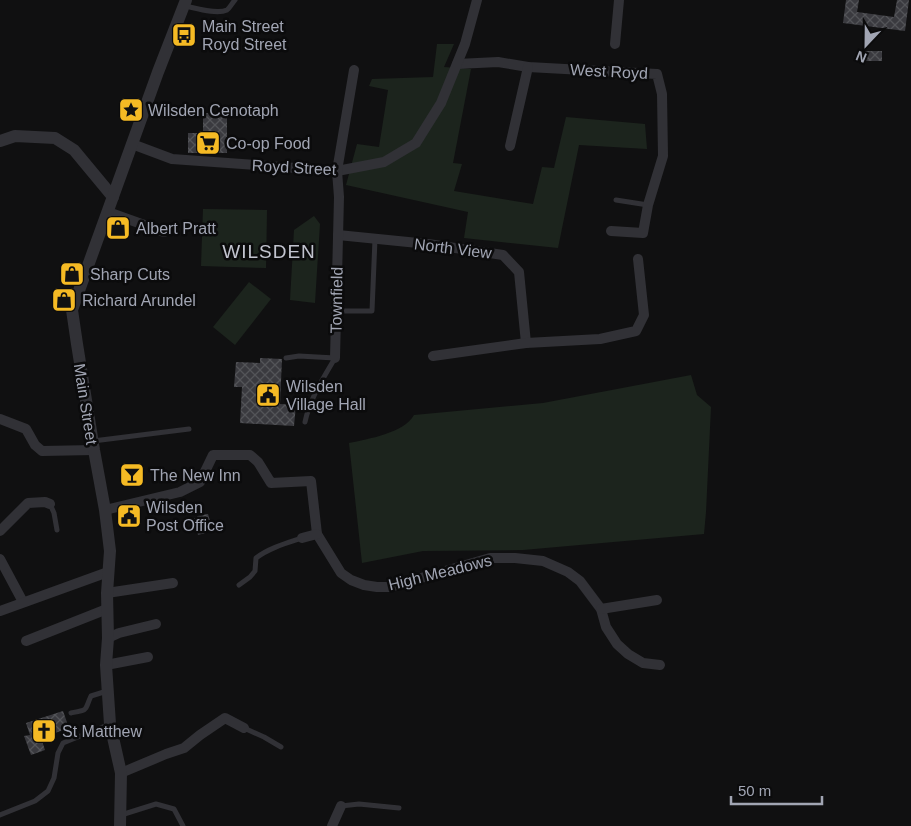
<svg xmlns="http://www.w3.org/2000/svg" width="911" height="826" viewBox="0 0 911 826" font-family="Helvetica,sans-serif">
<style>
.green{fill:#1c241d}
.building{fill:url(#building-cross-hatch)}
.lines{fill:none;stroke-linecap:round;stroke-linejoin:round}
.service{stroke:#313136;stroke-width:5}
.minor{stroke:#313136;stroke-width:10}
.tertiary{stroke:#313136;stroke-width:12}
.labels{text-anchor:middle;stroke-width:5;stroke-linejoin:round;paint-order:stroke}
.poi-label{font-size:16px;fill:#a1a5b3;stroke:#0b0b0c;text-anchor:start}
.street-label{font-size:16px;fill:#a1a5b3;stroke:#0b0b0c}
.quarter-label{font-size:19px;letter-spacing:1px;fill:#c2c4cf;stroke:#0b0b0c}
</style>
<defs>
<pattern id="building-cross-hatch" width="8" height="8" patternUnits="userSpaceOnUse" patternTransform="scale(1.25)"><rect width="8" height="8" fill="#3a3a3f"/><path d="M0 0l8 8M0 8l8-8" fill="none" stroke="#535458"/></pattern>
</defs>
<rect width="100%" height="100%" fill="#101011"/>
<g class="green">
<polygon points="437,44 454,44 444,67 471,69 453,163 462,164 454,191 533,204 542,167 554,168 566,117 645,124 647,149 579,145 558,248 464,238 468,212 346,185 357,144 379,147 388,90 369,86 372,79 433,77"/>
<polygon points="203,209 267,210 266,268 201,266"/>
<polygon points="314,216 320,224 315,303 290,300 294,230"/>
<polygon points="249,282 271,299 235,345 213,327"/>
<path d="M 691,375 L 697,395 L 711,407 L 706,512 L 704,534 L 523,550 L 423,551 L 362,563 L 349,443 C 368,439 404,433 414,415 L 543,403 Z"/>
</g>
<g class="building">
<polygon points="846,0 859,0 857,12 894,17 897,0 909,0 905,31 843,23"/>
<rect x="863" y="51" width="19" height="10"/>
<polygon points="203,113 227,113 227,153 188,153 188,133 203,133"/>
<polygon points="260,358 282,359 280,404 296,405 294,426 240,423 242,387 234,387 236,362 260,363"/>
<polygon points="208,514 213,531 198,535 194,518 196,518 198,516"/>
<polygon points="63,711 69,728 41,738 45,750 31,755 24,736 30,735 26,723"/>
</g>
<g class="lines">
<g class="service">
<path d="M 185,6 C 195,8 217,15 227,10 C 230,8 232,3 235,0"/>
<polyline points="616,200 648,205"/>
<polyline points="336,311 372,311 375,239"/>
<path d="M 286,358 L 299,356 L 335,358 C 323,379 310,398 305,422"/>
<polyline points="93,441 189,429"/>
<polyline points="50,504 54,513 57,530"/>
<path d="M 239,585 L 250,577 L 255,571 L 256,558 C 269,548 287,543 302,538"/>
<path d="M 71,713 C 90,709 84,711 91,696 L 107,691"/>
<polyline points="244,728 264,737 281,747"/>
<polyline points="341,806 359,804 399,808"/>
<polyline points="0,815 35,801 48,791 54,778 58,753 63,743 110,724"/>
<polyline points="121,815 156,804 174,809 183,826"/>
</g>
<g class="minor">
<polyline points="615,44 619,0"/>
<polyline points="457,64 498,62 528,67 657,74 662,94 663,156 648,205 643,233 611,231"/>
<polyline points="132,144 172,159 337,171 384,162 416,143 441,103 465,44 477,0"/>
<polyline points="510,146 528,67"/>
<polyline points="108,212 164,232"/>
<polyline points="338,235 428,244 503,255 519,272 526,343"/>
<polyline points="433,356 526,343 600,339 636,331 644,315 638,259"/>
<polyline points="335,358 339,197 337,171 354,70"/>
<polyline points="0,419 26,429 35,445 42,451 94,450"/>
<polyline points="105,510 180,492 200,482 213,455 250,455 258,462 271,483 311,481 317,534 341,573 351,580 364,585 377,587 390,587 490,558 515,558 543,561 568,572 580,581 601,609 606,627 617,644 628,654 643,663 660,665"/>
<polyline points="0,531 28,503 45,502 50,504"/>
<polyline points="302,538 317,534"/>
<polyline points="0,559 23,602"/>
<polyline points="107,593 173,583"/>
<polyline points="601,609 657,600"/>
<polyline points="0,611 108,572"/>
<polyline points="108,638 119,633 156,624"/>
<polyline points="26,641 107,609"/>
<polyline points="106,665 148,657"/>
<polyline points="121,773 166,754 184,748 200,735 225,718 244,728"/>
<polyline points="332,826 341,806"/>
</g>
<g class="tertiary">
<polyline points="0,141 15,136 55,138 74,150 113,197"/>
<polyline points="120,826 121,773 110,724 106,665 108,638 107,593 110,551 105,510 94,450 77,344 72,310 158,72 186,0"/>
</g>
</g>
<defs>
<symbol id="bus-square" viewBox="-11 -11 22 22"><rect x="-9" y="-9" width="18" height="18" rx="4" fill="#f5ba24" stroke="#0b0b0c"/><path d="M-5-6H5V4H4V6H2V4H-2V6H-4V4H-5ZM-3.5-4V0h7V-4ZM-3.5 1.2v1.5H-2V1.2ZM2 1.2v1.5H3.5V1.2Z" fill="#111"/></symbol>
<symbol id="sight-square" viewBox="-11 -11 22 22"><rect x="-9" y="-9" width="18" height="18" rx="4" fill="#f5ba24" stroke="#0b0b0c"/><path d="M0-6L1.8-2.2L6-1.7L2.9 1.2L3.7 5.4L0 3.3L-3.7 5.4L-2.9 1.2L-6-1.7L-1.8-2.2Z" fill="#111"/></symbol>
<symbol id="supermarket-square" viewBox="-11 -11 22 22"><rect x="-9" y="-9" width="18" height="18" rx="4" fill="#f5ba24" stroke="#0b0b0c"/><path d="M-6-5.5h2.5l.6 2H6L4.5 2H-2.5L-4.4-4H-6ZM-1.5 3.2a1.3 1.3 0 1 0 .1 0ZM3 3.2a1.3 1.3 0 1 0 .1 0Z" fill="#111"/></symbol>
<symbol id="shop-square" viewBox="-11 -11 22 22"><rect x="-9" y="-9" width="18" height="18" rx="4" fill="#f5ba24" stroke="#0b0b0c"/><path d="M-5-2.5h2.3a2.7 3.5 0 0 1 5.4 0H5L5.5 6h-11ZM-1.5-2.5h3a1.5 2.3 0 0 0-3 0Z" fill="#111"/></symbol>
<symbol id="civic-square" viewBox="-11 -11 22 22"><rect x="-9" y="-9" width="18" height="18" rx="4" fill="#f5ba24" stroke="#0b0b0c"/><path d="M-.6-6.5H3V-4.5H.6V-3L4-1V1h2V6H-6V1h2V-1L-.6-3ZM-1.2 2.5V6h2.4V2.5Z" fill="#111"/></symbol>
<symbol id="bar-square" viewBox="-11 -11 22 22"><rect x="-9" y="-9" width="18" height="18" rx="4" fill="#f5ba24" stroke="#0b0b0c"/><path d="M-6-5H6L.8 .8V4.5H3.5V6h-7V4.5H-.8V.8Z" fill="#111"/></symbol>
<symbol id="church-square" viewBox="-11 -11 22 22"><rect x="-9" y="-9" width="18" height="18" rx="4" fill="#f5ba24" stroke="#0b0b0c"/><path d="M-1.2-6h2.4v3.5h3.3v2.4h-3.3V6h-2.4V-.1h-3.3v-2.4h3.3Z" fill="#111"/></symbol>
</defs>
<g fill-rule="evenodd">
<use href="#bus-square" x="170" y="21" width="28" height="28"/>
<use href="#sight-square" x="117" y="96" width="28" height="28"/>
<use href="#supermarket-square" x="194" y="129" width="28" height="28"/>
<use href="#shop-square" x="104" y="214" width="28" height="28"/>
<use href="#shop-square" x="58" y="260" width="28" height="28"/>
<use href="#shop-square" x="50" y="286" width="28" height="28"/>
<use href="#civic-square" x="254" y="381" width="28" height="28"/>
<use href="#bar-square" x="118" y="461" width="28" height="28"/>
<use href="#civic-square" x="115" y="502" width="28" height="28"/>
<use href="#church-square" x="30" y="717" width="28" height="28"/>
</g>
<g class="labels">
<g class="poi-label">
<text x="202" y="32">Main Street<tspan x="202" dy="18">Royd Street</tspan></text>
<text x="148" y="116">Wilsden Cenotaph</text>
<text x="226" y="149">Co-op Food</text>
<text x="136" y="234">Albert Pratt</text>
<text x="90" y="280">Sharp Cuts</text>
<text x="82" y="306">Richard Arundel</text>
<text x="286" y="392">Wilsden<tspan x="286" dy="18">Village Hall</tspan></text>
<text x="150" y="481">The New Inn</text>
<text x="146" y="513">Wilsden<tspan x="146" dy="18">Post Office</tspan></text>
<text x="62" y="737">St Matthew</text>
</g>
<g class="street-label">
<text transform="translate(609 71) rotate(3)" y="6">West Royd</text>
<text transform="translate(294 167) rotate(3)" y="6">Royd Street</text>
<text transform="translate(453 248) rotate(7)" y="6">North View</text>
<text transform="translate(336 300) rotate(-89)" y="6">Townfield</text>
<text transform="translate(86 404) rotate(81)" y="6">Main Street</text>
<text transform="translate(440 572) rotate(-14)" y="6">High Meadows</text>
</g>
<g class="quarter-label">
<text x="269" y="258">WILSDEN</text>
</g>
</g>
<g transform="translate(866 45) rotate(202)" stroke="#0b0b0c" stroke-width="4" paint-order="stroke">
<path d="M0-4L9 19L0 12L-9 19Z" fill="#a1a5b3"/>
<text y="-8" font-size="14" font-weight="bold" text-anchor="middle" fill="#a1a5b3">N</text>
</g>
<path d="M731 796v8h91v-8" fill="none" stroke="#a1a5b3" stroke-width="2.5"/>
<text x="738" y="796" font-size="15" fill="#a1a5b3" stroke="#0b0b0c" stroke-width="4" paint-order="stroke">50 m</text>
</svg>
